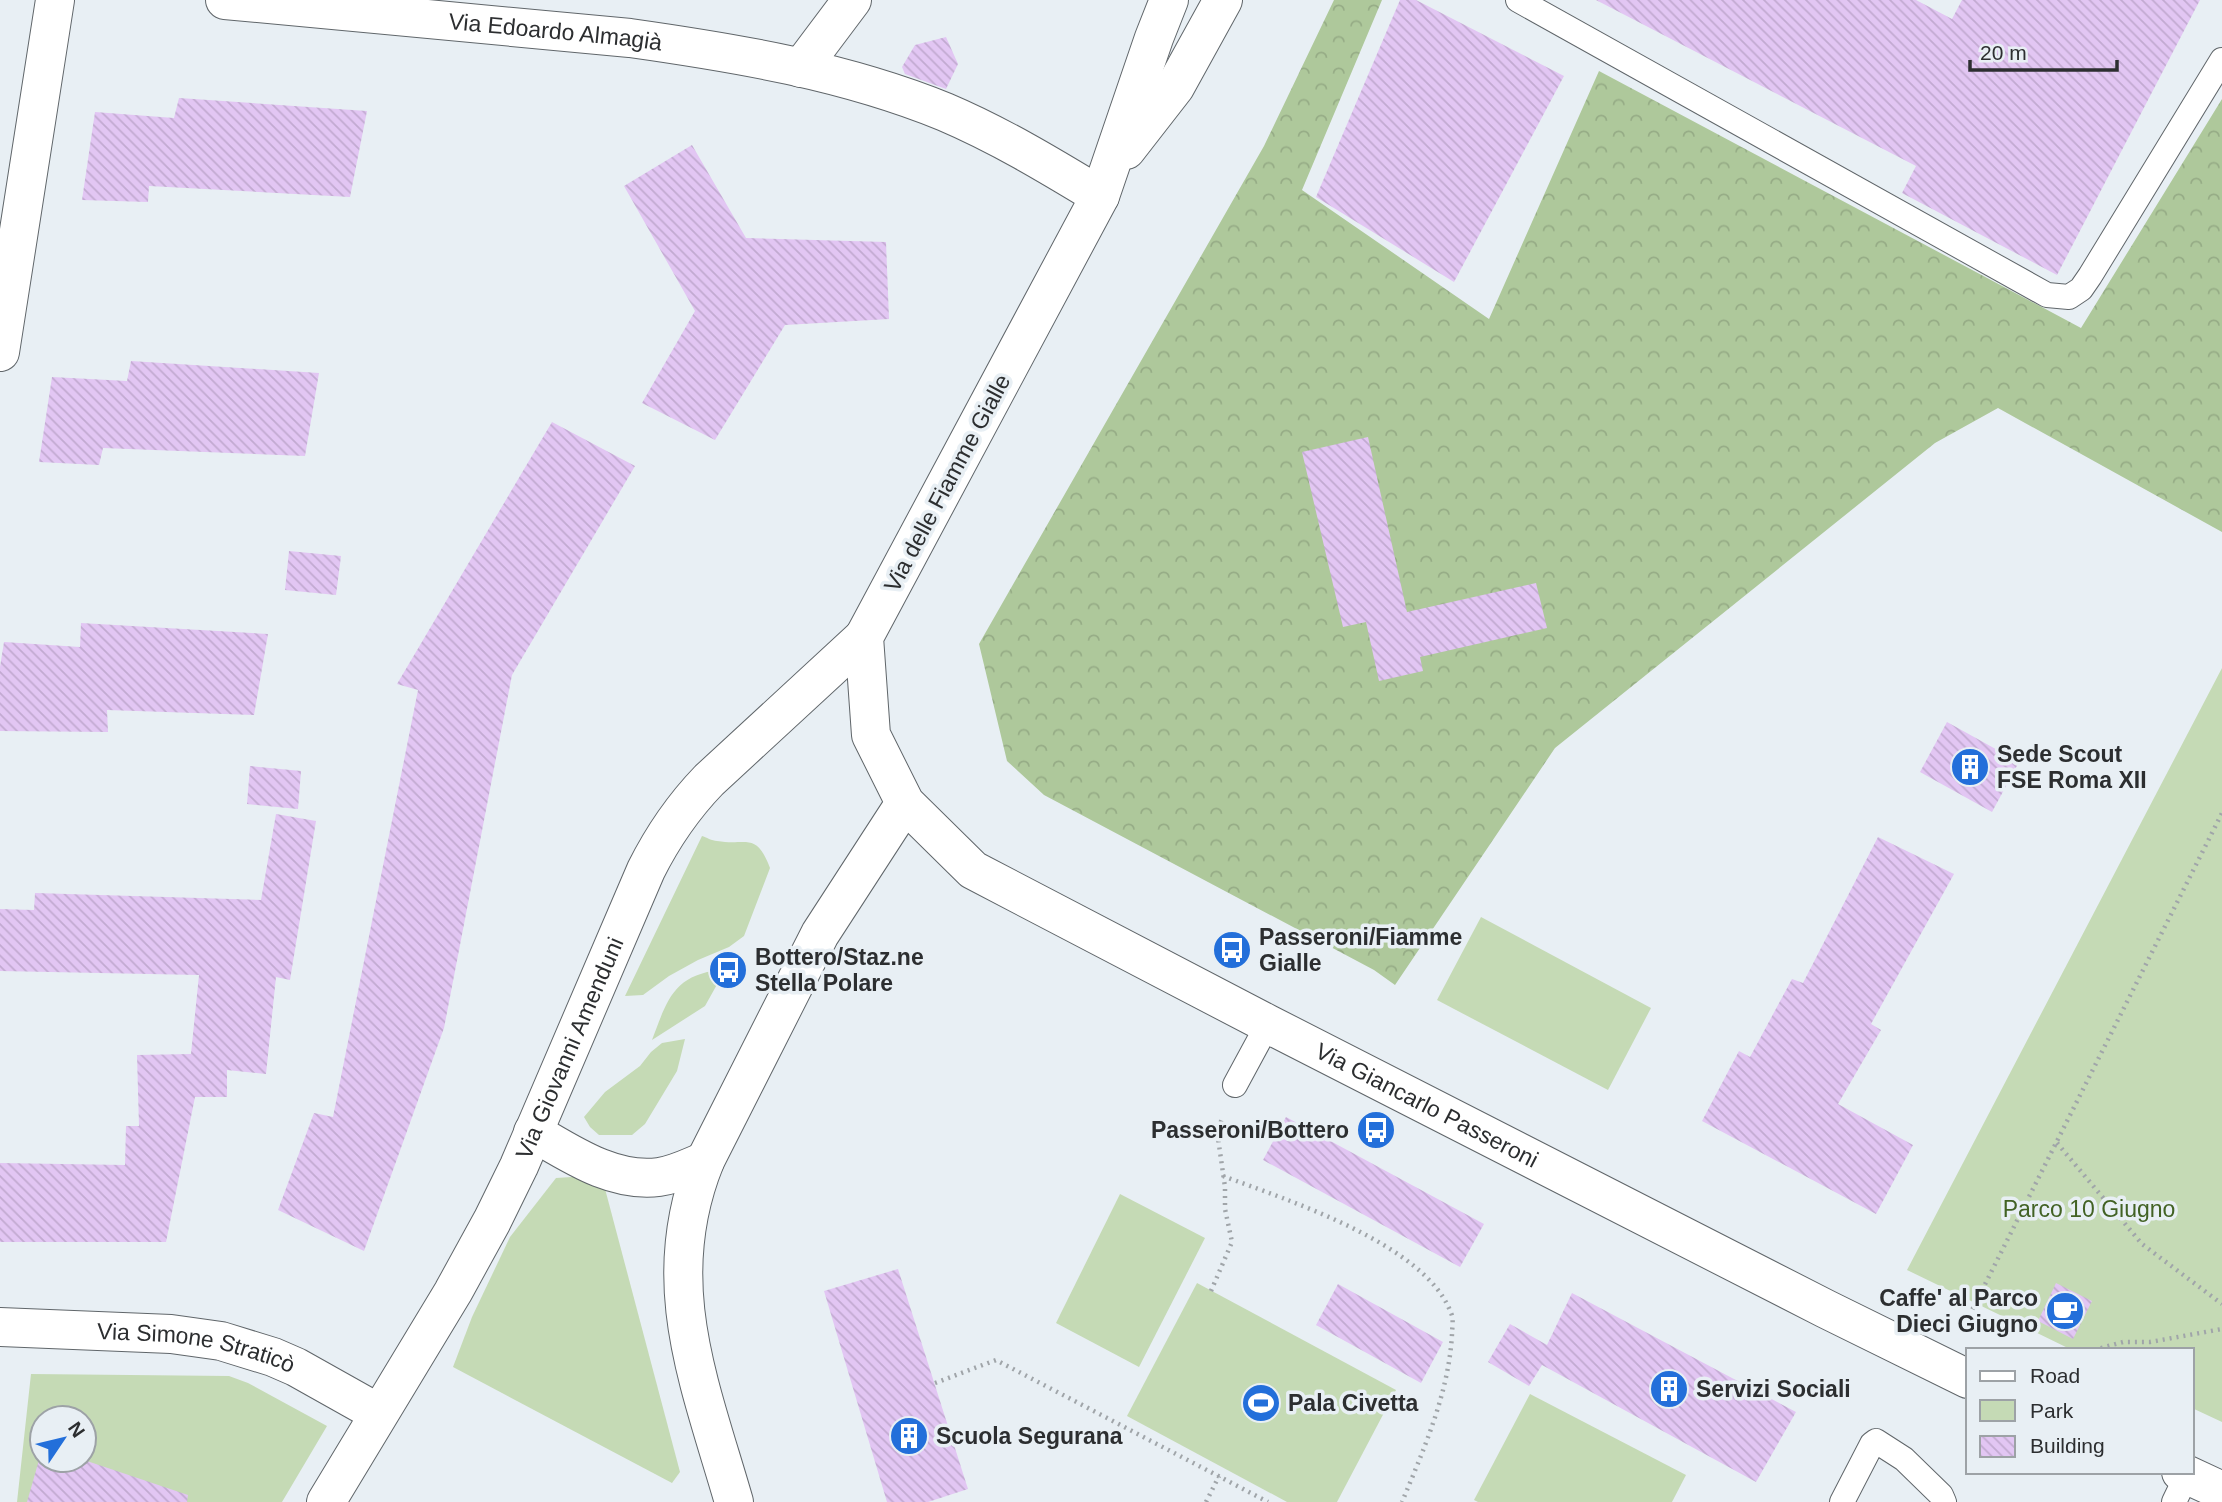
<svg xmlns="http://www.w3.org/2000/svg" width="2222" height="1502" viewBox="0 0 2222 1502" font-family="Helvetica,sans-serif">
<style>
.green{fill:#c5dab5;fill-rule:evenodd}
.forest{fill:url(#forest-crowns)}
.building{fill:url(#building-back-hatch)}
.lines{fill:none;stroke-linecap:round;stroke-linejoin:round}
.service-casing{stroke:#60666a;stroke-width:26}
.minor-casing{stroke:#60666a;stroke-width:40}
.tertiary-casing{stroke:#60666a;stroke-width:40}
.path{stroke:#a0a5a9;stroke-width:4.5;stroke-dasharray:2 5;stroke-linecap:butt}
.service{stroke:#fff;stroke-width:24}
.minor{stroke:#fff;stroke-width:38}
.tertiary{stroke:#fff;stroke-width:38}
.labels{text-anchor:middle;stroke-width:7;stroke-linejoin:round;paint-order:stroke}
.street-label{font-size:23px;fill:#2c2e30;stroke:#e8eff4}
.poi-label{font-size:23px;font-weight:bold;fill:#2c2e30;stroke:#e8eff4;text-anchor:start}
.park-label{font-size:23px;fill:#426224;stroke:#e8eff4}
</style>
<defs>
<pattern id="forest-crowns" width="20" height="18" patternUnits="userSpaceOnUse" patternTransform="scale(1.75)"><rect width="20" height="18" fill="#aec89b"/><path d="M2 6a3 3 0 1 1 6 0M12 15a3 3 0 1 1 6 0" fill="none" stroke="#96ac86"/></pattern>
<pattern id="building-back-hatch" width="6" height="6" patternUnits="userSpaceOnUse" patternTransform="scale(1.75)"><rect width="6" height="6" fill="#e2c6f3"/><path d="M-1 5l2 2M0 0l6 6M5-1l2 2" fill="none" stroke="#c2aad1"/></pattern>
</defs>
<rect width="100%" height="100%" fill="#e8eff4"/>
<g class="green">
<polygon points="2222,668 2222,1422 2192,1408 2192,1350 2072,1350 1907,1270"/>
<path d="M 702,836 C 706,837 712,841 717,841 C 747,846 756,831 770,868 L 744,936 L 729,947 L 698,960 L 669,976 L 643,995 L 625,996 Z"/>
<polygon points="1481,917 1651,1008 1608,1090 1437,1000"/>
<path d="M 720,970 L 724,972 L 705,1006 L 652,1040 C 667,1001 673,975 720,970 Z"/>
<polygon points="685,1039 677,1071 645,1124 632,1135 599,1135 590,1127 584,1117 605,1092 640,1066 651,1052 662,1043"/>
<polygon points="587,1176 604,1185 680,1472 672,1483 453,1367 472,1317 510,1237 556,1178"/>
<polygon points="1120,1194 1205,1238 1139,1367 1056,1323"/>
<polygon points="1197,1283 1396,1390 1337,1502 1287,1502 1127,1416"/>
<path d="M 31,1374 L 229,1376 L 248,1383 L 327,1426 L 282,1502 L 17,1502 ZM 42,1418 L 84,1418 L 84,1460 L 42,1460 Z"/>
<polygon points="1530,1394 1686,1475 1672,1502 1478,1502 1474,1500"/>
</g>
<polygon class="forest" points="1334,0 1382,0 1302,190 1489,319 1599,71 2081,328 2222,99 2222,532 1998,408 1935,443 1555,748 1395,985 1374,970 1044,795 1007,761 979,644 1264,146"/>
<g class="building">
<polygon points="1400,0 1416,0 1564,76 1454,282 1316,197"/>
<polygon points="1596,0 1916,0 1952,19 1962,0 2200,0 2057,275 1902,193 1916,166"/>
<polygon points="946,37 958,64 946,89 905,74 902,67 915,45"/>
<polygon points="179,98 367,111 350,197 149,186 148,202 82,200 95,112 174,118"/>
<polygon points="692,145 746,238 886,242 889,319 785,325 715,440 642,403 695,311 624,186"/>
<polygon points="131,361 319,373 305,456 103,448 99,465 39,462 52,377 127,381"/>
<polygon points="552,422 635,466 512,675 444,1028 364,1251 278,1210 314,1113 333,1117 418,690 397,684"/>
<polygon points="1368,437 1407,612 1536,583 1547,628 1420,657 1423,671 1379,681 1366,622 1343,627 1302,452"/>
<polygon points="289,551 341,556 336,595 285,590"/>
<polygon points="81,623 268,634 254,715 107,710 108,732 0,731 0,667 4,642 80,647"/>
<polygon points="1947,722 2019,762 1992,812 1920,772"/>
<polygon points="250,766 301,771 298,809 247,804"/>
<polygon points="276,814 316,821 290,980 276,977 266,1074 227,1070 227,1097 195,1097 166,1242 0,1242 0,1163 125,1165 126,1126 139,1126 137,1055 191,1054 199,975 0,971 0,909 34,910 35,893 261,900"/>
<polygon points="1878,837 1954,874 1871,1024 1881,1030 1838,1104 1913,1145 1876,1214 1702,1121 1739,1051 1750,1057 1792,979 1803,983"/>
<polygon points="1286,1117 1484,1224 1460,1267 1263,1160"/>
<polygon points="898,1269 968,1489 928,1502 887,1502 824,1291"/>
<polygon points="2056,1283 2092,1301 2073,1339 2038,1321"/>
<polygon points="1338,1284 1443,1342 1421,1383 1316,1325"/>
<polygon points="1572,1293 1796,1412 1756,1482 1542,1365 1529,1386 1488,1362 1510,1324 1547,1345"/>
<polygon points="39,1460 84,1460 188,1495 187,1502 27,1502"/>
</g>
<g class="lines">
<defs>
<g id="service">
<polyline points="1518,0 2047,295 2069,297 2081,289 2090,276 2222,60"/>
<polyline points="1235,1085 1268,1024"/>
<polyline points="1842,1502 1872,1444 1876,1441 1904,1459 1941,1495 1944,1502"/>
<polyline points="2174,1502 2187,1475"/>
</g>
<g id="minor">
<path id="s1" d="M 225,0 L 630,38 C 736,53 845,71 945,112 C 999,135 1049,165 1100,196"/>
<polyline points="801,68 852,0"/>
<polyline points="0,352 55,0"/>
<path d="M 533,1132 C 571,1154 613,1183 659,1177 C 675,1175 690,1167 705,1161"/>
<path id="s2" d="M 0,1327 L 171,1334 L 221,1341 L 273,1357 L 296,1367 L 378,1413"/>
<path id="s3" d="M 326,1502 L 453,1292 L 492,1221 L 519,1166 L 646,870 C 663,836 683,807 709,780 L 864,637"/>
<path d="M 734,1502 C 700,1384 656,1282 705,1161 L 820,934 L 905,803"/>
</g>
<g id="tertiary">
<path id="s4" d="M 1169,0 L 1154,38 L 1100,196 L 864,637 L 871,735 L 905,803 L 973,870 L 1268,1024 L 1826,1309 L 1968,1379"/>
<polyline points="1126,150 1175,87 1223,0"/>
<polyline points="2181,1472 2222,1491"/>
</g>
</defs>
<use href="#service" class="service-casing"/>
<use href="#minor" class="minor-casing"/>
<use href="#tertiary" class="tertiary-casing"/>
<g class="path">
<polyline points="2057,1143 2142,1244 2222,1304"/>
<path d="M 1223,1176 C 1287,1200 1426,1244 1451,1313 C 1454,1319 1452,1328 1452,1334 C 1449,1392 1424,1449 1402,1502"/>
<polyline points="1211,1291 1232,1242 1225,1209 1225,1187 1217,1131 1222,1119"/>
<polyline points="1963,1328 2222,813"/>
<polyline points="2094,1350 2123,1342 2150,1342 2222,1329"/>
<polyline points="935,1383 996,1360 1268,1502"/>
<polyline points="1206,1502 1219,1476"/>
</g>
<use href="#service" class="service"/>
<use href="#minor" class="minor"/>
<use href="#tertiary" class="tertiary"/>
</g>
<defs>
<symbol id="building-disc" viewBox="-11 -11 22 22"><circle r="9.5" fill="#236fda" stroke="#e8eff4"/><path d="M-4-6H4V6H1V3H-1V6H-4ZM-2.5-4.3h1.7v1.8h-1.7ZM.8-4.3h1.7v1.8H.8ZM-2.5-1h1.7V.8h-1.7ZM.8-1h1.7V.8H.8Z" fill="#fff"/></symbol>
<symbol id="bus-disc" viewBox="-11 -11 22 22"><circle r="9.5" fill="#236fda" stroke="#e8eff4"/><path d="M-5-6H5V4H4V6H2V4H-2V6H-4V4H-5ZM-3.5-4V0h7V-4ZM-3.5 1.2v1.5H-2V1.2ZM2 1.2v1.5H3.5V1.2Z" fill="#fff"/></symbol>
<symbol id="cafe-disc" viewBox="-11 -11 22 22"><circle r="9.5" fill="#236fda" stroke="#e8eff4"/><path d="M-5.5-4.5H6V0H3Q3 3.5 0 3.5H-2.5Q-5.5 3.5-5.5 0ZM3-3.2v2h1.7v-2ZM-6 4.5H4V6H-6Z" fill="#fff"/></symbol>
<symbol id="stadium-disc" viewBox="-11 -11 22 22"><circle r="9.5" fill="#236fda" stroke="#e8eff4"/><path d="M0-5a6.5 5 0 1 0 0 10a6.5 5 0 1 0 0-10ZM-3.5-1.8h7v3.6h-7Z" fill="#fff"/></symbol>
</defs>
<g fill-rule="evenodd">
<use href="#building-disc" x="1948" y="745" width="44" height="44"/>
<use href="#bus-disc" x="1210" y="928" width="44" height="44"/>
<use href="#bus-disc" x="706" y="948" width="44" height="44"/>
<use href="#bus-disc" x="1354" y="1108" width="44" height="44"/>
<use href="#cafe-disc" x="2043" y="1289" width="44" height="44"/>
<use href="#building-disc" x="1647" y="1367" width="44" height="44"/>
<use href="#stadium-disc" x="1239" y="1381" width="44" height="44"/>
<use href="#building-disc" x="887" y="1414" width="44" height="44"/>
</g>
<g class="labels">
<g class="street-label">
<text dy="8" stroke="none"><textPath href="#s1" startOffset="332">Via Edoardo Almagià</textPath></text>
<text transform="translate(947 483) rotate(-62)" y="8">Via delle Fiamme Gialle</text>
<text dy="8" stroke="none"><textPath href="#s3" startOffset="516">Via Giovanni Amenduni</textPath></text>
<text dy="8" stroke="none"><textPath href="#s4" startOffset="1489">Via Giancarlo Passeroni</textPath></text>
<text dy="8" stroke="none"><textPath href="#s2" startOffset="198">Via Simone Straticò</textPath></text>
</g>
<g class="poi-label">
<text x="1997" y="762">Sede Scout<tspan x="1997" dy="26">FSE Roma XII</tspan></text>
<text x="1259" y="945">Passeroni/Fiamme<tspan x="1259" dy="26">Gialle</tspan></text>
<text x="755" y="965">Bottero/Staz.ne<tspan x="755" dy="26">Stella Polare</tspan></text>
<text x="1349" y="1138" text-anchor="end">Passeroni/Bottero</text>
<text x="2038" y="1306" text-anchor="end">Caffe' al Parco<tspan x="2038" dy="26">Dieci Giugno</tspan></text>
<text x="1696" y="1397">Servizi Sociali</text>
<text x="1288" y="1411">Pala Civetta</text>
<text x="936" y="1444">Scuola Segurana</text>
</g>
<g class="park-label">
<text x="2089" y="1217">Parco 10 Giugno</text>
</g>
</g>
<rect x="1966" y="1348" width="228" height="126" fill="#e8eff4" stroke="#9da2a6" stroke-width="2"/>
<rect x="1980" y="1371" width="35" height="10" fill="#ffffff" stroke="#9da2a6" stroke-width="2"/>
<text x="2030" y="1383" font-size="21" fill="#2c2e30">Road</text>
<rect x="1980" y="1400" width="35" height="21" fill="#c5dab5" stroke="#9da2a6" stroke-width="2"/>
<text x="2030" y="1418" font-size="21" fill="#2c2e30">Park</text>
<rect x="1980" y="1436" width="35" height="21" fill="url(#building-back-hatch)" stroke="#9da2a6" stroke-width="2"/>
<text x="2030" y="1453" font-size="21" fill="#2c2e30">Building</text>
<g transform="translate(63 1439) rotate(55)"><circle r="33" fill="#e8eff4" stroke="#9da2a6" stroke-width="2"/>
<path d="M0-5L12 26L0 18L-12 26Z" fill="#236fda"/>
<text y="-10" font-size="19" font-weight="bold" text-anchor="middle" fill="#2c2e30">N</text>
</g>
<path d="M1970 60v10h147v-10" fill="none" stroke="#2c2e30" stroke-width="3.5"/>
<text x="1980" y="60" font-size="21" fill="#2c2e30" stroke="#e8eff4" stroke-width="5" paint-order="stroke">20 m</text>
</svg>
